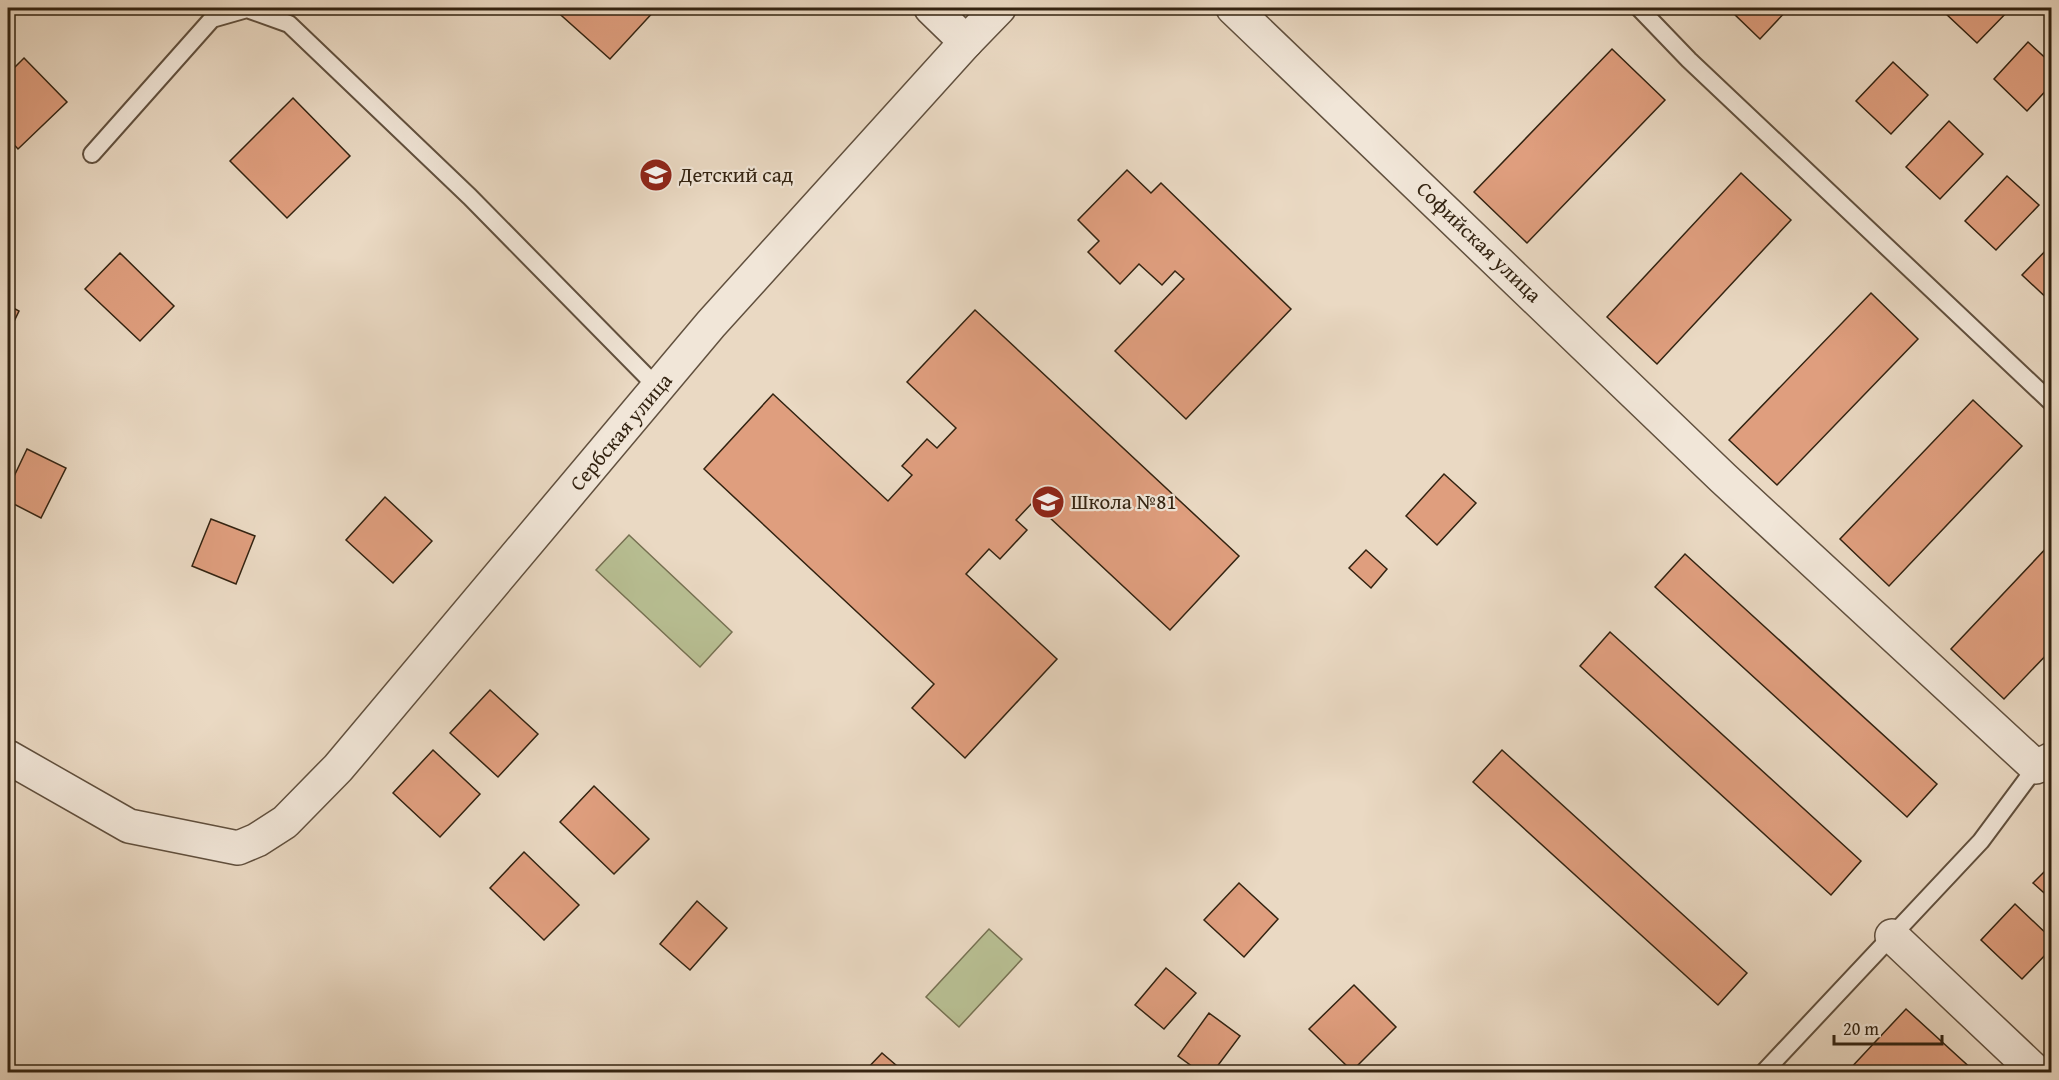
<svg xmlns="http://www.w3.org/2000/svg" width="2059" height="1080" viewBox="0 0 2059 1080" font-family="'Gentium Book Plus',serif">
<style>
.green{fill:#b8bf93;stroke:#767152;stroke-width:1.5}
.building{fill:#df9e7e;stroke:#332311;stroke-width:1.5}
.lines{fill:none;stroke-linecap:round;stroke-linejoin:round}
.service-casing{stroke:#61503e;stroke-width:20}
.minor-casing{stroke:#61503e;stroke-width:36}
.service{stroke:#f1e6d8;stroke-width:16}
.minor{stroke:#f1e6d8;stroke-width:33}
.labels{text-anchor:middle;stroke-width:4.5;stroke-linejoin:round;paint-order:stroke}
.poi-label{font-size:21px;fill:#332311;stroke:#f1e6d8;text-anchor:start}
.street-label{font-size:21px;fill:#332311;stroke:#f1e6d8}
</style>
<rect width="100%" height="100%" fill="#ead9c3"/>
<filter id="stains"><feTurbulence type="fractalNoise" baseFrequency=".00333" numOctaves="4"/><feColorMatrix values="0 0 0 0 .2 0 0 0 0 .09 0 0 0 0 .02 0 0 0 .5 -.17"/></filter>
<radialGradient id="worn" r=".72"><stop offset=".6" stop-color="#630" stop-opacity="0"/><stop offset="1" stop-color="#630" stop-opacity=".3"/></radialGradient>
<g class="green">
<polygon points="629,535 732,632 700,667 596,570"/>
<polygon points="989,929 1022,959 959,1027 926,997"/>
</g>
<g class="building">
<polygon points="553,8 657,8 610,59"/>
<polygon points="1733,8 1789,8 1760,39 1730,10"/>
<polygon points="1949,8 2011,8 1977,43 1944,12"/>
<polygon points="2028,42 2052,64 2052,84 2027,111 1994,79"/>
<polygon points="1612,49 1665,100 1527,243 1474,192"/>
<polygon points="24,58 67,102 18,149 8,138 8,74"/>
<polygon points="1893,62 1928,95 1891,134 1856,101"/>
<polygon points="293,98 350,156 287,218 230,161"/>
<polygon points="1949,121 1983,154 1940,199 1906,167"/>
<polygon points="1127,170 1151,193 1161,183 1291,309 1186,419 1115,351 1184,279 1175,271 1162,285 1139,264 1120,284 1088,252 1099,241 1078,220"/>
<polygon points="1741,173 1791,220 1657,364 1607,317"/>
<polygon points="2007,176 2039,205 1996,250 1965,221"/>
<polygon points="2052,244 2052,303 2022,275"/>
<polygon points="120,253 174,306 140,341 85,289"/>
<polygon points="1871,293 1918,339 1777,485 1729,440"/>
<polygon points="8,305 19,311 8,334"/>
<polygon points="975,310 1239,556 1170,630 1033,502 1016,520 1027,530 1000,559 989,549 966,574 1057,659 965,758 912,708 934,684 704,469 773,394 888,501 912,475 902,466 927,439 937,448 956,428 907,382"/>
<polygon points="1973,400 2022,446 1889,586 1840,539"/>
<polygon points="27,449 66,468 41,518 8,501 8,489"/>
<polygon points="1444,474 1476,503 1437,545 1406,516"/>
<polygon points="385,497 432,541 393,583 346,540"/>
<polygon points="211,519 255,536 236,584 192,566"/>
<polygon points="2052,542 2052,649 2004,699 1951,649"/>
<polygon points="1366,550 1387,569 1371,588 1349,568"/>
<polygon points="1685,554 1937,784 1907,817 1655,587"/>
<polygon points="1610,632 1861,861 1831,895 1580,666"/>
<polygon points="490,690 538,734 498,777 450,733"/>
<polygon points="433,750 480,794 440,837 393,793"/>
<polygon points="1502,750 1747,973 1718,1005 1473,782"/>
<polygon points="594,786 649,839 614,874 560,822"/>
<polygon points="524,852 579,905 544,940 490,888"/>
<polygon points="2052,864 2052,900 2033,883"/>
<polygon points="1239,883 1278,919 1244,957 1204,920"/>
<polygon points="697,901 727,928 690,970 660,944"/>
<polygon points="2015,904 2052,939 2052,948 2022,979 1981,940"/>
<polygon points="1166,968 1196,993 1164,1029 1135,1005"/>
<polygon points="1354,985 1396,1027 1352,1071 1309,1029"/>
<polygon points="1906,1009 1975,1072 1847,1072"/>
<polygon points="1209,1013 1240,1036 1213,1072 1200,1072 1178,1056"/>
<polygon points="882,1053 904,1072 864,1072"/>
</g>
<g class="lines">
<defs>
<g id="service">
<polyline points="1639,8 1689,60 2052,403"/>
<polyline points="92,154 212,19 247,9 289,24 470,197 658,388"/>
<polyline points="1764,1072 1981,841 2036,767"/>
</g>
<g id="minor">
<polyline points="931,8 966,42"/>
<polyline points="1233,8 1723,478 2036,767 2052,759"/>
<polyline points="8,757 129,826 238,848 257,840 285,822 338,768 711,324 966,42 999,8"/>
<polyline points="1892,936 2036,1072"/>
</g>
</defs>
<use href="#service" class="service-casing"/>
<use href="#minor" class="minor-casing"/>
<use href="#service" class="service"/>
<use href="#minor" class="minor"/>
</g>
<defs>
<symbol id="school-disc" viewBox="-11 -11 22 22"><circle r="9.5" fill="#8f2418" stroke="#f1e6d8"/><path d="M0-5L7-2L0 1L-7-2ZM-4 1L0 2.5L4 1V4Q0 6-4 4Z" fill="#fff"/></symbol>
</defs>
<g fill-rule="evenodd">
<use href="#school-disc" x="637" y="156" width="38" height="38"/>
<use href="#school-disc" x="1029" y="483" width="38" height="38"/>
</g>
<g class="labels">
<g class="poi-label">
<text x="679" y="182">Детский сад</text>
<text x="1071" y="509">Школа №81</text>
</g>
<g class="street-label">
<text transform="translate(1479 242) rotate(44)" y="7">Софийская улица</text>
<text transform="translate(621 432) rotate(-50)" y="7">Сербская улица</text>
</g>
</g>
<rect width="2059" height="1080" fill="none" stroke="#ead9c3" stroke-width="30"/>
<rect x="9" y="9" width="2041" height="1062" fill="none" stroke="#332311" stroke-width="3"/>
<rect x="15" y="15" width="2029" height="1050" fill="none" stroke="#332311" stroke-width="1.5"/>
<path d="M1834 1035v9h108v-9" fill="none" stroke="#332311" stroke-width="3"/>
<text x="1843" y="1035" font-size="18" fill="#332311" stroke="#f1e6d8" stroke-width="4.5" paint-order="stroke">20 m</text>
<rect width="100%" height="100%" filter="url(#stains)"/>
<rect width="100%" height="100%" fill="url(#worn)"/>
</svg>
